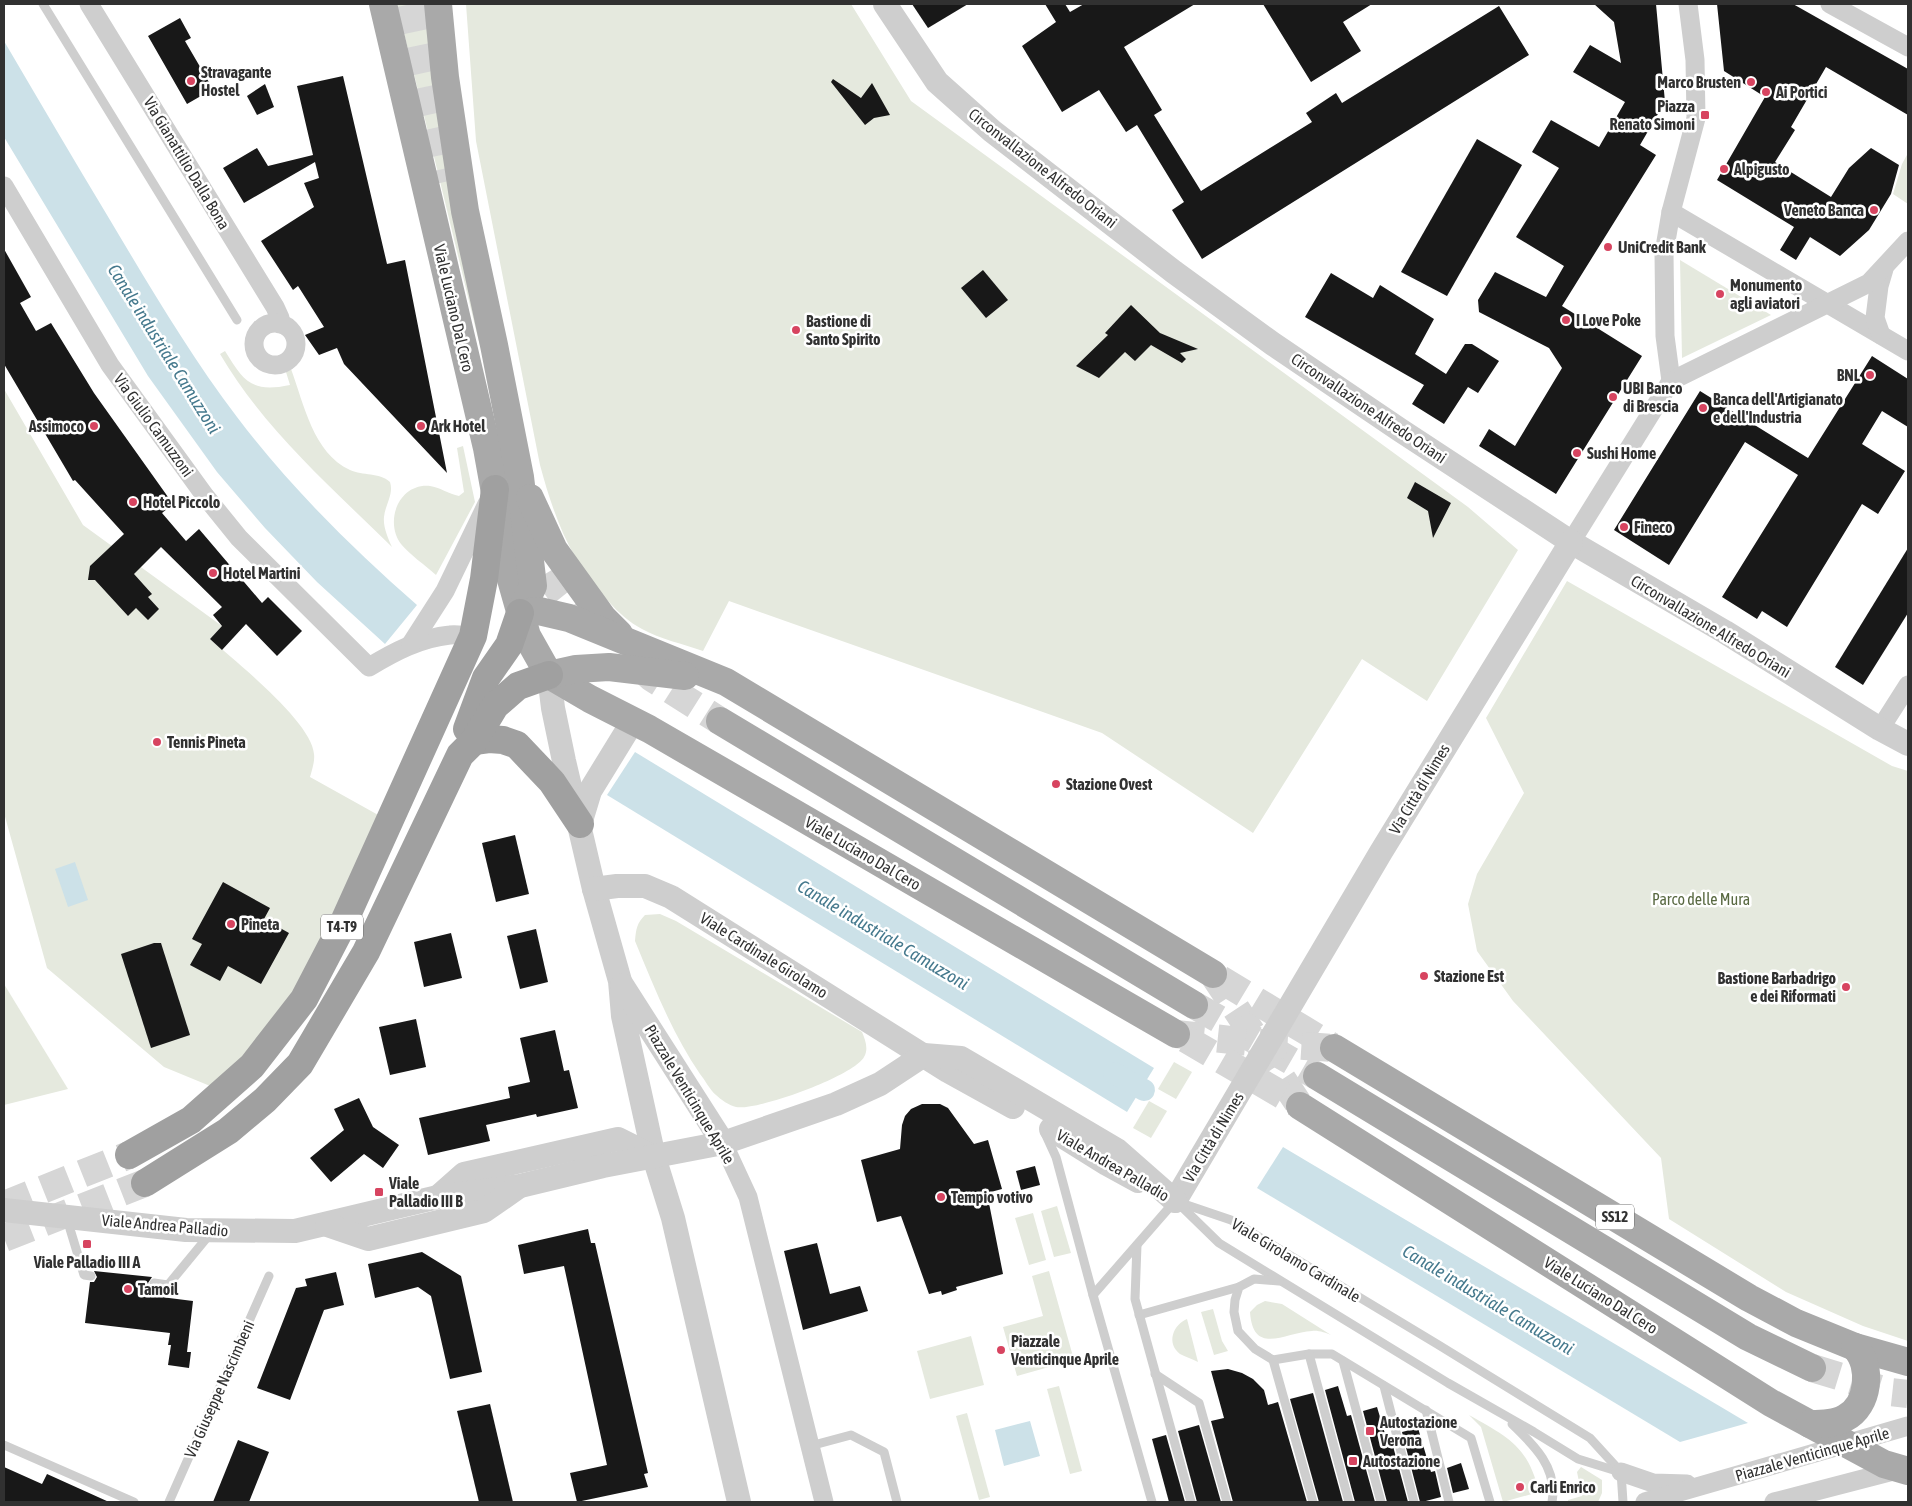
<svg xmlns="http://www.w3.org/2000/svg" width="1912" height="1506" viewBox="0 0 1912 1506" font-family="'Asap Condensed',sans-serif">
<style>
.green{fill:#e5e9de}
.water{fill:#cce1e8}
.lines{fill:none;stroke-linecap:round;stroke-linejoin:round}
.canal{stroke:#cce1e8;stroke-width:22}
.building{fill:#181818}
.primary-tunnel{stroke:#d6d6d6;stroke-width:28;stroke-dasharray:28 14;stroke-linecap:butt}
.trunk-tunnel{stroke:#d6d6d6;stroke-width:28;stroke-dasharray:28 14;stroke-linecap:butt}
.service{stroke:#cecece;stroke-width:9}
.minor{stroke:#cecece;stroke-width:19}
.tertiary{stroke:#cecece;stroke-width:24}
.primary{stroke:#a9a9a9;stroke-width:28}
.trunk{stroke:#a0a0a0;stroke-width:28}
.poi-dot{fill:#d74460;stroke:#fff;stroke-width:2}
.labels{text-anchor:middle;stroke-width:5;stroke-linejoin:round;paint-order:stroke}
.shield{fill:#fff;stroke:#6f6f6f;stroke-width:1}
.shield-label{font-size:15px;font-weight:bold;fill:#313131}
.poi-label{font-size:16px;font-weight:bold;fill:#313131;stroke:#fff;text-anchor:start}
.street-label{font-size:16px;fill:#313131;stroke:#fff}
.park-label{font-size:16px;fill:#596942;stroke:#fff}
.water-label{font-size:18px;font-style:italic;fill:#45798d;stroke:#fff}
</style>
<rect width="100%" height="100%" fill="#fff"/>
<g class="green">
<polygon points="397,4 432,4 508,449 477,334"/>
<path d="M 466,4 L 851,4 L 911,101 L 1468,507 L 1518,550 L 1427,701 L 1362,659 L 1253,833 L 1102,733 L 729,601 L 703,651 C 683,644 660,639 642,629 C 629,622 619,613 609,602 C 571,563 554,517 540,465 L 476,141 Z"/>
<polygon points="1908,153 1908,204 1893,194 1902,164"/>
<polygon points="1680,260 1771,315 1682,358"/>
<path d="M 225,351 C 244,382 252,393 290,385 L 286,372 L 291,369 C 304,404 313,453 350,470 C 363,476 379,472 390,482 C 394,494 385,505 384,517 C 383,527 388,538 392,547 C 331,487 264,429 220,354 Z"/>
<path d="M 4,389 L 83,525 L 222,626 L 210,639 C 235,661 312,722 314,754 C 315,761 312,770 310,777 L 380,816 L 290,1005 L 215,1088 L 164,1067 L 47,968 L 4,813 Z"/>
<path d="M 463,446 L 475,502 L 436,575 C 426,566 409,554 401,544 C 384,521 399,483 430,486 C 439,487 449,494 459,496 L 464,492 L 457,448 Z"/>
<polygon points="1567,581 1892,766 1908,771 1908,1341 1863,1326 1786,1292 1669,1219 1661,1158 1513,1001 1477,951 1468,904 1477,874 1524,793 1486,718"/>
<path d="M 660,914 L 676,921 L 862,1032 C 865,1039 869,1049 864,1057 C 854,1076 757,1111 736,1107 C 730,1106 720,1099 716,1095 C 710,1090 705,1080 700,1074 C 672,1033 654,987 635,941 C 636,929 637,923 645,915 Z"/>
<polygon points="4,984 68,1089 4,1105"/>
<polygon points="1174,1062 1192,1072 1176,1099 1158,1089"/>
<polygon points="1149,1101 1167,1111 1151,1138 1133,1128"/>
<polygon points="1057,1206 1071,1253 1054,1257 1041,1211"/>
<polygon points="1033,1213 1046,1260 1029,1265 1015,1218"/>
<polygon points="1049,1271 1074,1360 1017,1376 1003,1327 1043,1316 1032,1276"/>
<path d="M 1265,1301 L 1282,1304 L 1331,1335 C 1326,1333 1318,1330 1312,1331 C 1286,1332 1253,1357 1250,1312 L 1257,1305 Z"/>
<polygon points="1213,1309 1222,1341 1228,1351 1214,1355 1201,1312"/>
<path d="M 1187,1319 L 1198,1362 C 1193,1359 1185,1357 1180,1354 C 1166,1343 1173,1325 1187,1319 Z"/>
<polygon points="971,1336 984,1385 930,1399 917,1351"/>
<polygon points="1059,1386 1082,1471 1070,1474 1047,1389"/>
<polygon points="967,1413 990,1497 979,1500 956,1416"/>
<path d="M 1469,1415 C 1508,1437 1528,1446 1539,1492 L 1503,1502 L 1481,1427 Z"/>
<polygon points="1581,1467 1602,1480 1602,1493 1598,1502 1568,1502 1568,1500 1582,1496 1577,1472"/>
</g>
<g class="water">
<path d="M 4,41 C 39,101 74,160 110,220 C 150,287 190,355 237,417 C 289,486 352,548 417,605 L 385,644 L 317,582 L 265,528 L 217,472 L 148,376 L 4,137 Z"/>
<polygon points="635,752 1154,1068 1127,1112 607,795"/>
<polygon points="75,862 88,900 68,907 55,869"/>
<polygon points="1283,1147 1748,1423 1680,1442 1257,1188"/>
<polygon points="1030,1421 1040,1456 1004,1466 995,1430"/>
</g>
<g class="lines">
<polyline class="canal" points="1114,1073 1144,1090"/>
</g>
<g class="building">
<polygon points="912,4 968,4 928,28"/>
<polygon points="1045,4 1065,4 1070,12 1084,4 1195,4 1124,47 1162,110 1154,115 1201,191 1312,122 1306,113 1336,93 1342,103 1499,6 1529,55 1202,259 1172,210 1184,202 1137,125 1126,132 1099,90 1062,112 1022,46 1056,22"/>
<polygon points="1263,4 1372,4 1343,22 1361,51 1311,82"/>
<polygon points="1594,4 1656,4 1665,102 1640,145 1656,155 1562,306 1642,356 1556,494 1479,446 1489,429 1515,446 1562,368 1549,348 1479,312 1478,300 1495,272 1546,297 1564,266 1516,237 1559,168 1532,152 1551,120 1599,147 1625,102 1573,72 1590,45 1621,63 1614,22"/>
<polygon points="1717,4 1793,4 1908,69 1908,115 1826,67 1791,127 1795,130 1775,162 1831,197 1849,168 1871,148 1899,165 1891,194 1869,230 1840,256 1810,237 1796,260 1780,250 1794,227 1717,180 1765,97 1724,71"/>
<polygon points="180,18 191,38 185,41 213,89 187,104 148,36"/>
<polygon points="343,76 387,264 405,260 447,473 344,364 337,348 319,355 305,335 324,327 298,286 293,290 261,241 314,207 304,183 319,178 315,162 244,203 223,168 257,148 268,166 313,155 297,86"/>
<polygon points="833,79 861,98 872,83 890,115 874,118 865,125 831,82"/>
<polygon points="265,84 274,107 257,115 247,96"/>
<polygon points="1477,139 1522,165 1447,296 1401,272"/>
<polygon points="4,249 31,297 20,303 36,331 51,323 94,393 173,504 162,513 186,541 199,529 262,603 268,597 302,631 277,656 246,624 222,650 210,639 222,626 213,615 222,607 161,547 134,574 152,594 148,597 159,609 148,620 136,608 128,616 95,580 88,580 90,566 124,534 75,480 73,481 4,364"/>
<polygon points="983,270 1008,300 986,318 961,288"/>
<polygon points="1331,273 1373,298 1380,285 1434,319 1415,354 1446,374 1465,344 1472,344 1499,361 1478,393 1468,387 1444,424 1412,404 1424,385 1305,317"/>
<polygon points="1131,305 1160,333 1198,349 1180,353 1186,359 1182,363 1151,345 1135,361 1125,352 1099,378 1076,366 1108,335 1105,333"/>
<polygon points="1872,356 1908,379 1908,427 1882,411 1862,444 1905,471 1878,514 1862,504 1787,627 1762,611 1757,619 1722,597 1798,475 1745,442 1669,565 1614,530 1700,391 1808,458"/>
<polygon points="1415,482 1451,503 1433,538 1428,511 1407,498"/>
<polygon points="1908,548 1908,613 1863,685 1835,667"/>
<polygon points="515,835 529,894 496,902 482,843"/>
<polygon points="223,882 270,908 264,919 289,933 261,984 228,966 220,981 190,965 202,944 192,939"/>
<polygon points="536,929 548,982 520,989 507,936"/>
<polygon points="451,933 462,978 424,987 414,942"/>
<polygon points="154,943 161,943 190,1035 151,1048 121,954"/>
<polygon points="416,1019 426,1067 390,1075 379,1027"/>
<polygon points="555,1030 564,1071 569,1070 578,1108 537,1117 536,1114 486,1125 490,1141 428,1155 419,1118 510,1098 508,1087 530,1082 520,1038"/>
<polygon points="359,1098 373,1127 399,1145 383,1168 364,1154 331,1182 310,1158 344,1130 334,1109"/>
<polygon points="922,1104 940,1104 948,1108 974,1144 988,1140 1002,1189 987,1193 1003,1274 956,1287 957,1290 942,1295 941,1291 929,1294 901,1216 877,1222 861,1160 900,1149 902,1125 905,1116 911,1109"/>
<polygon points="1035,1166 1040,1185 1021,1190 1016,1171"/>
<polygon points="588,1229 591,1243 595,1243 648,1473 644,1474 648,1487 577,1502 570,1473 607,1465 564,1266 524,1274 518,1245"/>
<polygon points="817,1243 830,1294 860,1286 868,1311 803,1330 784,1251"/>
<polygon points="422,1252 461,1276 482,1372 450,1379 431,1296 418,1287 375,1298 368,1264"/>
<polygon points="94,1271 152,1277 148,1283 150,1288 154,1289 153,1296 193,1301 187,1352 191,1352 189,1368 168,1365 171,1345 168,1345 170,1333 85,1323 90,1282 94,1282 97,1277"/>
<polygon points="336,1272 344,1305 324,1310 290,1400 257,1388 296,1288 307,1286 305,1279"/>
<polygon points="1228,1369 1242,1373 1253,1379 1264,1390 1268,1405 1278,1402 1307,1502 1233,1502 1211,1421 1224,1418 1211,1371"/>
<polygon points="1338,1386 1347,1416 1351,1415 1375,1502 1355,1502 1325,1390"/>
<polygon points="1313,1393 1343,1502 1319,1502 1290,1399"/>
<polygon points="490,1404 513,1502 479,1502 457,1411"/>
<polygon points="1377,1407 1386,1437 1390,1435 1408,1502 1387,1502 1363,1411"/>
<polygon points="1199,1425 1221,1502 1197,1502 1178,1431"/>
<polygon points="1418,1428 1431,1472 1435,1471 1441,1497 1422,1502 1420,1502 1402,1432"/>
<polygon points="1166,1435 1185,1502 1169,1502 1152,1439"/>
<polygon points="238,1440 269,1452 249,1502 213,1502"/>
<polygon points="1461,1463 1469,1489 1453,1493 1447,1468"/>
<polygon points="4,1467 42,1484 47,1474 109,1502 4,1502"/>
</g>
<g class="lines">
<g class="primary-tunnel">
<polyline points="411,4 449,181"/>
<path d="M 529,535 C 543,573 566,604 597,630"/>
<polyline points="638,665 652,678 720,721"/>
<polyline points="1213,974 1300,1106"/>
<polyline points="1220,979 1331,1046"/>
<polyline points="1194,1005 1317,1076"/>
<polyline points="1176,1034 1259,1043 1334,1048"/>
<polyline points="1186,1039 1296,1103"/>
<polyline points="1812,1368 1890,1392 1908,1394"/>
</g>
<g class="trunk-tunnel">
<polyline points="4,1205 129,1155"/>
<polyline points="4,1238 145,1183"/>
</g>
<g class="service">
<polyline points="43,4 237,320"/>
<polyline points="1045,1133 1056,1157 1093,1295 1152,1502"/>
<polyline points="1175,1201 1231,1220 1437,1344 1590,1438 1621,1472"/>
<polyline points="1179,1204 1219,1243 1448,1383 1534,1432 1578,1459 1620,1472"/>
<polyline points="67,1219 84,1275 91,1276"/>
<polyline points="1137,1245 1135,1299 1191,1502"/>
<polyline points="1279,1281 1254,1279 1239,1287 1235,1300 1234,1312 1238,1331 1255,1349 1273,1360 1309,1354 1332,1354 1471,1438 1490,1502"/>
<polyline points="154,1283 168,1285 210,1234"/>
<polyline points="1093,1295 1175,1201"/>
<polyline points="1139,1315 1239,1287"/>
<polyline points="1309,1354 1349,1502"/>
<polyline points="1273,1360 1313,1502"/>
<polyline points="1343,1361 1381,1502"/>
<polyline points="1155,1374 1199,1403 1227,1502"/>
<polyline points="1384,1386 1414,1502"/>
<polyline points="1426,1410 1449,1502"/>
<path d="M 1512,1424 C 1534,1445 1558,1468 1552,1502"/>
<polyline points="4,1445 134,1502"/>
<polyline points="810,1446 851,1435 884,1452 897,1502"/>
<polyline points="1621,1472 1623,1502"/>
<polyline points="169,1502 269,1276"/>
</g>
<g class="minor">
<polyline points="89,4 275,307 280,318 280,324"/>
<polyline points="1830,4 1908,47"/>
<path d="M 4,186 L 110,365 L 205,496 L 239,538 L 369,667 C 394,652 420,638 450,635 C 457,634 466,636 473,636"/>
<polyline points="1671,212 1908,351"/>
<circle cx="275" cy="344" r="21"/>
<polyline points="1881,335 1875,318 1879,286 1884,269"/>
<polyline points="1671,381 1665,336 1664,253 1671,212 1696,118 1695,60 1688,4"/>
<polyline points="1671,381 1869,283 1908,241"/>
<polyline points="1571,542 1671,381"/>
<polyline points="411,644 445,591 487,504"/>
<polyline points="1880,729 1908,685"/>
<polyline points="723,1143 748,1197 824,1502"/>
<polyline points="1621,1472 1653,1483 1687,1484"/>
<polyline points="1645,1502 1908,1426"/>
<polyline points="1774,1502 1901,1469"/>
</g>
<g class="tertiary">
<polyline points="885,4 937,82 992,131 1174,272 1273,344 1400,430 1571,542 1725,632 1880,729 1908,744"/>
<polyline points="549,675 553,708 564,761 594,889 620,981 623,1016 654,1157 673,1218 739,1502"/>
<polyline points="580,824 590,791 633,721"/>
<polyline points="594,889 617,886 645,886 671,897 948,1071 1013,1107"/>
<polyline points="622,985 723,1143"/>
<polyline points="1051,1129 1107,1164 1138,1181"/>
<polyline points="438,1197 464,1174 618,1139 654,1157"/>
<polyline points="1175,1201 1381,852 1571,542"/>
<polyline points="4,1210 186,1230 295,1231 438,1197 520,1186 603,1166 723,1143 836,1104 880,1084 924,1055 961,1058 973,1065 1117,1150 1175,1201"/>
<polyline points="327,1225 368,1239 484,1211 517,1188"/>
</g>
<g class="primary">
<polyline points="383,4 487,448 510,576 527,636 549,675 590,699 649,729 1176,1034"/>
<polyline points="438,4 445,77 465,211 494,345 520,477 533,586 520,613"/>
<polyline points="530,498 554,550 603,618 619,634"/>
<polyline points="520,613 539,611 569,618 726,682 1213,974"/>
<polyline points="549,675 576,669 609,667 685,676"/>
<polyline points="720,721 1194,1005"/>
<polyline points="1334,1048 1749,1298 1796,1323 1855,1347 1908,1362"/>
<polyline points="1317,1076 1748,1337 1812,1368"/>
<polyline points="1300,1106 1771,1403 1884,1464 1908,1471"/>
<path d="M 1810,1424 C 1821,1424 1835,1424 1845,1418 C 1869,1406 1873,1366 1855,1347"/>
</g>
<g class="trunk">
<polyline points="467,729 486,678 509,645 520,613"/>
<polyline points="474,741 489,739 503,740 517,745 552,782 580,824"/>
<polyline points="129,1155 191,1120 252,1066 304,999 342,926 473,636 484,579 495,489"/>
<polyline points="145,1183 228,1131 265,1100 300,1064 366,952 460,755 474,741 495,706 518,686 549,675"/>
</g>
</g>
<g class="poi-dot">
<circle cx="191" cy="81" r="5"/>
<circle cx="1751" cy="82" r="5"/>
<circle cx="1766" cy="92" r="5"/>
<rect x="1700" y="110" width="10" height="10" rx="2.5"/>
<circle cx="1724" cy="169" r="5"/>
<circle cx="1874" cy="210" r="5"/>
<circle cx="1608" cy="247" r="5"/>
<circle cx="1720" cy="294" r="5"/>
<circle cx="1566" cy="320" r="5"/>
<circle cx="796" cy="330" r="5"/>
<circle cx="1870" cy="375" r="5"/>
<circle cx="1613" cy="397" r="5"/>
<circle cx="1703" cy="408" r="5"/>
<circle cx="94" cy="426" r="5"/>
<circle cx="421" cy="426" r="5"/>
<circle cx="1577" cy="453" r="5"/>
<circle cx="133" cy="502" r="5"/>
<circle cx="1624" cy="527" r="5"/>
<circle cx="213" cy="573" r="5"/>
<circle cx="157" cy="742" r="5"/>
<circle cx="1056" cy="784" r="5"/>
<circle cx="231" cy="924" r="5"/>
<circle cx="1424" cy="976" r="5"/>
<circle cx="1846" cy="987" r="5"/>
<rect x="374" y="1187" width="10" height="10" rx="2.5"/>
<circle cx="941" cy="1197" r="5"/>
<rect x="82" y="1239" width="10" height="10" rx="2.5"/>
<circle cx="128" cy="1289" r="5"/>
<circle cx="1001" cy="1350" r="5"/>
<rect x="1365" y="1426" width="10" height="10" rx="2.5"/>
<rect x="1348" y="1456" width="10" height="10" rx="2.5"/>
<circle cx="1520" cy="1487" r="5"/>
</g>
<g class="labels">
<g class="shield">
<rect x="321" y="914.5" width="42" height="25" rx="4"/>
<rect x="1596" y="1204.5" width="38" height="25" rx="4"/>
</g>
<g class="shield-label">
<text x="342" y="932">T4-T9</text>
<text x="1615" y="1222">SS12</text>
</g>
<g class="poi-label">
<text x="201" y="78">Stravagante<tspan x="201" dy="18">Hostel</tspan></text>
<text x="1741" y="88" text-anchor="end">Marco Brusten</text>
<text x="1776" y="98">Ai Portici</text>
<text x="1695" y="112" text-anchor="end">Piazza<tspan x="1695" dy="18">Renato Simoni</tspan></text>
<text x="1734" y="175">Alpigusto</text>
<text x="1864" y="216" text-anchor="end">Veneto Banca</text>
<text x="1618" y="253">UniCredit Bank</text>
<text x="1730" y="291">Monumento<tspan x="1730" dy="18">agli aviatori</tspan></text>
<text x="1576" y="326">I Love Poke</text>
<text x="806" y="327">Bastione di<tspan x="806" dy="18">Santo Spirito</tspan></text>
<text x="1860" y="381" text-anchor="end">BNL</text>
<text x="1623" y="394">UBI Banco<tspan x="1623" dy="18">di Brescia</tspan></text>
<text x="1713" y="405">Banca dell'Artigianato<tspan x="1713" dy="18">e dell'Industria</tspan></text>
<text x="84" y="432" text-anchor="end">Assimoco</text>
<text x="431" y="432">Ark Hotel</text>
<text x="1587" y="459">Sushi Home</text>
<text x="143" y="508">Hotel Piccolo</text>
<text x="1634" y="533">Fineco</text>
<text x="223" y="579">Hotel Martini</text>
<text x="167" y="748">Tennis Pineta</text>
<text x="1066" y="790">Stazione Ovest</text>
<text x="241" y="930">Pineta</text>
<text x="1434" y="982">Stazione Est</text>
<text x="1836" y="984" text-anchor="end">Bastione Barbadrigo<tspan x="1836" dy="18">e dei Riformati</tspan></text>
<text x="389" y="1189">Viale<tspan x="389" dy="18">Palladio III B</tspan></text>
<text x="951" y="1203">Tempio votivo</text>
<text x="87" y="1268" text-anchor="middle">Viale Palladio III A</text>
<text x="138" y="1295">Tamoil</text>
<text x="1011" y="1347">Piazzale<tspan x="1011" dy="18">Venticinque Aprile</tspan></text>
<text x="1380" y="1428">Autostazione<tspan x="1380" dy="18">Verona</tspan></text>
<text x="1363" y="1467">Autostazione</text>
<text x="1530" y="1493">Carli Enrico</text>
</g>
<g class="street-label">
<text transform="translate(187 163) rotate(59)" y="6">Via Gianattilio Dalla Bona</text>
<text transform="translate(1043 168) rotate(38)" y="6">Circonvallazione Alfredo Oriani</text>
<text transform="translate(454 308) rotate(77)" y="6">Viale Luciano Dal Cero</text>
<text transform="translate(1369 408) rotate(34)" y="6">Circonvallazione Alfredo Oriani</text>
<text transform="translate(154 425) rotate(54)" y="6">Via Giulio Camuzzoni</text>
<text transform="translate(1711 626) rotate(31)" y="6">Circonvallazione Alfredo Oriani</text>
<text transform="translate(1419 789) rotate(-59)" y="6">Via Città di Nimes</text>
<text transform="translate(863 853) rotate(30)" y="6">Viale Luciano Dal Cero</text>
<text transform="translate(764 955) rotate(32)" y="6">Viale Cardinale Girolamo</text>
<text transform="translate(690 1094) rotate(59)" y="6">Piazzale Venticinque Aprile</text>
<text transform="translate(1213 1137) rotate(-59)" y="6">Via Città di Nimes</text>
<text transform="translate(1113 1165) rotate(30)" y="6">Viale Andrea Palladio</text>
<text transform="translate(165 1225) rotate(5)" y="6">Viale Andrea Palladio</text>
<text transform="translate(1296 1260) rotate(31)" y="6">Viale Girolamo Cardinale</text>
<text transform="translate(1601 1295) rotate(32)" y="6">Viale Luciano Dal Cero</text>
<text transform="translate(219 1389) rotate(-66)" y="6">Via Giuseppe Nascimbeni</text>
<text transform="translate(1812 1454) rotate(-16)" y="6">Piazzale Venticinque Aprile</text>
</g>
<g class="park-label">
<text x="1701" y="905">Parco delle Mura</text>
</g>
<g class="water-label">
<text transform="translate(164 349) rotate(58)" y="6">Canale industriale Camuzzoni</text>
<text transform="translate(883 935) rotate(31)" y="6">Canale industriale Camuzzoni</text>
<text transform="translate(1488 1300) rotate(31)" y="6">Canale industriale Camuzzoni</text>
</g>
</g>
<rect width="1912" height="1506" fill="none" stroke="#313131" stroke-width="10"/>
</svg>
